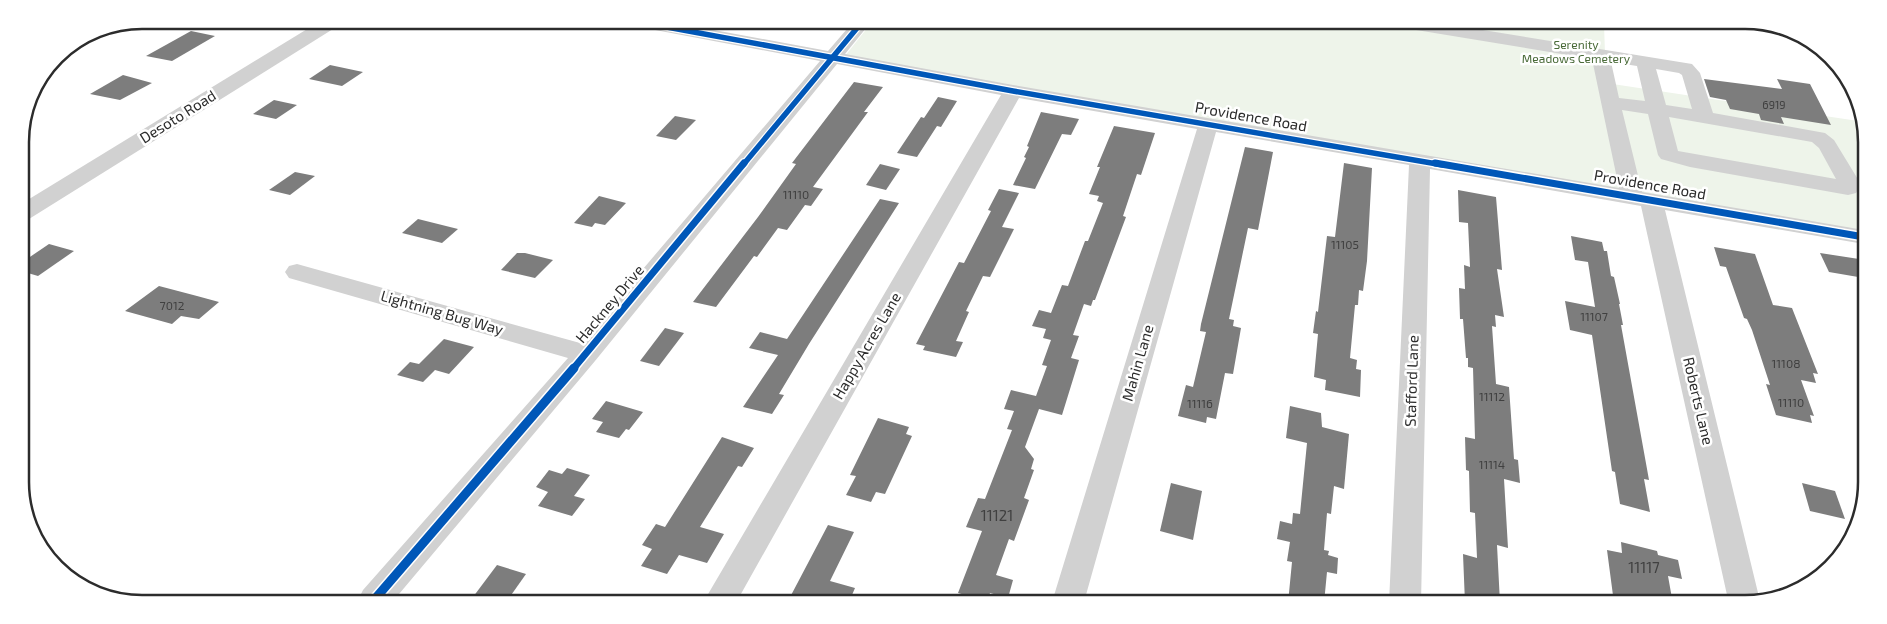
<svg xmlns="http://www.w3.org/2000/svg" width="1887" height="624" viewBox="0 0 1887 624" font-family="'Exo 2',sans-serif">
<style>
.green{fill:#eef4ea}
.building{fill:#7d7d7d}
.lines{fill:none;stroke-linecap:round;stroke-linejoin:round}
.minor{fill:#d1d1d1;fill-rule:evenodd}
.cycleway-far2-casing{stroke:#fff;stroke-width:8}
.cycleway-far1-casing{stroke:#fff;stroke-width:10}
.cycleway-casing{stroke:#fff;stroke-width:12}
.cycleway-far2{stroke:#0057b8;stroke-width:5.5}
.cycleway-far1{stroke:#0057b8;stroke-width:7}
.cycleway{stroke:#0057b8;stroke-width:9}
.labels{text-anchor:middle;stroke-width:5;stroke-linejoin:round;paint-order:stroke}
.far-number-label{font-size:11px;fill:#404040}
.far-park-label{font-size:12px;fill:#496a38;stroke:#fff}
.number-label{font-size:12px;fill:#404040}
.street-label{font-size:15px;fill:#2c2c2c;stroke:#fff}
.near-number-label{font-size:15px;fill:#404040}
.rim{fill:none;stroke:#2c2c2c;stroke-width:2.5}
</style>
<rect width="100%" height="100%" fill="#fff"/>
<polygon class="green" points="872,22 1604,24 1606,83 1865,122 1864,237 845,56"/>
<g class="building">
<polygon points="191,31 215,36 172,61 146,56"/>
<polygon points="330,65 363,72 342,86 309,79"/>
<polygon points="123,75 152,83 120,100 90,94"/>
<polygon points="1704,79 1782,89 1777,79 1810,84 1831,125 1781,117 1784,124 1761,120 1759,114 1730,109 1726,100 1710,97"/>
<polygon points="854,82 883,87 864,112 868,112 813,187 823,189 811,206 805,205 787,230 778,228 757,257 754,256 716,307 693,302 758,217 796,164 792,163"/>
<polygon points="938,97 957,101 941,127 937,126 917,157 897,153 921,117 924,118"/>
<polygon points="274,100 297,105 276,119 253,114"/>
<polygon points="1041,112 1079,119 1071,135 1062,134 1035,189 1013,185 1026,158 1024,157 1029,147 1027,146"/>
<polygon points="675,116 696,120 676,140 656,136"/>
<polygon points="1114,126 1155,133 1141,175 1137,174 1123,216 1126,217 1095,300 1093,300 1091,306 1084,304 1073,335 1079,336 1071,358 1079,360 1062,415 1039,409 1025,447 1034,459 1031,469 1034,470 1024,498 1029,500 1014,541 1009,539 996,575 1013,580 1008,598 990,593 987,601 958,593 982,531 966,527 978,498 985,499 1012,430 1007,429 1014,411 1004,409 1011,390 1036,396 1047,366 1042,365 1051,340 1043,338 1046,329 1032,326 1039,310 1051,313 1062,285 1068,286 1085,241 1088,241 1103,203 1097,201 1099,196 1089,194 1100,167 1097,167"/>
<polygon points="1245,147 1273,152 1258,230 1248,228 1229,319 1234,320 1233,326 1241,328 1233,374 1225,373 1216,419 1207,417 1206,423 1178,416 1186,385 1193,387 1206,332 1200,331 1201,324"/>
<polygon points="1344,163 1372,168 1367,261 1363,291 1359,290 1358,305 1355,305 1350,358 1357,360 1356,369 1361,370 1360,397 1325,390 1326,380 1314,377 1318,334 1313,333 1316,311 1318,312 1327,236 1335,237"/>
<polygon points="880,164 900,169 886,190 866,185"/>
<polygon points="295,172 315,176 290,195 269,190"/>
<polygon points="999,189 1019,193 1002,227 1014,229 990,277 983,276 966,311 969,312 956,341 963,342 956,357 923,350 925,346 916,344 959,262 964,263 991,211 988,210"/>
<polygon points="1458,190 1496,197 1502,270 1497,269 1504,317 1495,315 1496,327 1492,326 1496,384 1509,387 1514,459 1518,460 1520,483 1504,479 1508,548 1497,545 1500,603 1465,603 1463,554 1477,558 1475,513 1470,512 1469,471 1466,470 1465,437 1475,439 1473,368 1468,367 1468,358 1466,358 1463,319 1460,319 1459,288 1465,289 1464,265 1470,267 1468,223 1459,222"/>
<polygon points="599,196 626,203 605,225 595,223 592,227 574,223"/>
<polygon points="880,199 899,203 809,344 779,394 784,395 772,414 743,407 778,355 749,348 760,332 787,339"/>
<polygon points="418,219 458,229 442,243 402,233"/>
<polygon points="1571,236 1602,242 1604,251 1607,251 1611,276 1614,277 1620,304 1619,304 1623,325 1621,325 1649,480 1644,479 1650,512 1620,504 1615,472 1612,471 1592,335 1570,330 1565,301 1595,307 1588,262 1575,260"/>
<polygon points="49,244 74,251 38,276 21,271 21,263"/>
<polygon points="1714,247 1755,254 1773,305 1792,308 1818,374 1813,373 1816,383 1801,380 1814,416 1810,415 1812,423 1776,415 1766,384 1770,385 1752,330 1747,319 1744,318 1726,267 1720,266"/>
<polygon points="517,253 525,253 553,260 535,278 501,270"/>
<polygon points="1820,253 1859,259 1864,269 1864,278 1829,272"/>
<polygon points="159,286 197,296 219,302 199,319 181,316 172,324 125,311"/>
<polygon points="665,328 684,333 659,366 640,361"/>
<polygon points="444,339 474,347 449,374 435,370 423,382 397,375 410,362 419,364"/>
<polygon points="606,401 643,412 629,430 626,429 619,438 596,432 603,422 592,419"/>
<polygon points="1290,406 1321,413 1322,427 1349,434 1344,489 1334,486 1331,514 1327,513 1324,550 1329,551 1328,555 1338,558 1337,574 1327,572 1324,603 1288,603 1292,562 1287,561 1290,542 1277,539 1280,521 1292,524 1293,513 1300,514 1307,443 1286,438"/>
<polygon points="878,418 909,427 906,434 912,436 885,494 876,492 871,502 846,495 856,476 850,475"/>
<polygon points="722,437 754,448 742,467 738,466 700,527 724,534 707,563 679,555 667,574 641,566 652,549 642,545 656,524 665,527"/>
<polygon points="567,468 590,475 574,496 585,499 572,516 538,506 548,492 536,487 549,470 562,474"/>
<polygon points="1171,483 1202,491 1193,540 1160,531"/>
<polygon points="1802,483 1835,491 1845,519 1810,511"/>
<polygon points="828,525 854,532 830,581 855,588 849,602 788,601"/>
<polygon points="1621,542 1657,551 1658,555 1678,560 1682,579 1668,576 1673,604 1614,603 1607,550 1622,553"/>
<polygon points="497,565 526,574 507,601 470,601"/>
</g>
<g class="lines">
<g class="minor">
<polygon points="322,20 343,21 341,24 29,219 21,221 21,204"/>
<path d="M 625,21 L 665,21 L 828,51 L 853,22 L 871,22 L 845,54 L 1013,85 L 1619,188 L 1592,59 L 1404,28 L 1398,27 L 1395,23 L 1440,23 L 1692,64 L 1700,73 L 1713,113 L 1825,133 L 1834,140 L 1859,181 L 1859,188 L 1856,193 L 1848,195 L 1690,167 L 1661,159 L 1658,155 L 1648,114 L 1622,110 L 1642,192 L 1864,230 L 1864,244 L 1665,210 L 1760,601 L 1753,604 L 1729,604 L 1641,206 L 1430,169 L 1421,603 L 1389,603 L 1409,165 L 1216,132 L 1084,602 L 1052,602 L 1197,129 L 1019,98 L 737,601 L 704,601 L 1001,95 L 837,64 L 595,361 L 394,600 L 358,600 L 363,590 L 568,358 L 289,278 L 285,272 L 289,266 L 297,264 L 580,343 L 820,61 L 634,26 L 628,25 ZM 1611,62 L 1637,66 L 1645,101 L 1619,98 ZM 1656,69 L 1679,73 L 1682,75 L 1692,109 L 1666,105 ZM 1669,117 L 1812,142 L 1819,148 L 1836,179 L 1678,151 Z"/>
</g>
<defs>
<g id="cycleway-far2">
<polyline points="634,21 1013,91 1443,165"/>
<polyline points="743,165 862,22"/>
</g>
<g id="cycleway-far1">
<polyline points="1435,163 1864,237"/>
<polyline points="573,369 744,163"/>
</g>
<polyline id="cycleway" points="374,600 574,368"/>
</defs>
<use href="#cycleway-far2" class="cycleway-far2-casing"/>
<use href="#cycleway-far1" class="cycleway-far1-casing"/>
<use href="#cycleway" class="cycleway-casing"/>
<use href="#cycleway-far2" class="cycleway-far2"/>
<use href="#cycleway-far1" class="cycleway-far1"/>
<use href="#cycleway" class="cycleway"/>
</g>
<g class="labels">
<g class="far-number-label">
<text x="1774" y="109">6919</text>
</g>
<g class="far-park-label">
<text x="1576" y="49">Serenity<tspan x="1576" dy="14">Meadows Cemetery</tspan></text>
</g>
<g class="number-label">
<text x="796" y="199">11110</text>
<text x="1345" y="249">11105</text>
<text x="172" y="310">7012</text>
<text x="1594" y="321">11107</text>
<text x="1786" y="368">11108</text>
<text x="1492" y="401">11112</text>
<text x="1791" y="407">11110</text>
<text x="1200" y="408">11116</text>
<text x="1492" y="469">11114</text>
</g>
<g class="street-label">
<text transform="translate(178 117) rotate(-32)" y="5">Desoto Road</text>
<text transform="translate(1251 117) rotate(10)" y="5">Providence Road</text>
<text transform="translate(1650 185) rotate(10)" y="5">Providence Road</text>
<text transform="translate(610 304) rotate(-50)" y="5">Hackney Drive</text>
<text transform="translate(442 313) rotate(16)" y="5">Lightning Bug Way</text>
<text transform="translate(867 346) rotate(-60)" y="5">Happy Acres Lane</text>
<text transform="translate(1138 363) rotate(-74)" y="5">Mahin Lane</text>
<text transform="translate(1412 381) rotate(-88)" y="5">Stafford Lane</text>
<text transform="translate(1698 401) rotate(77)" y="5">Roberts Lane</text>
</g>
<g class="near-number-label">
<text x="997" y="521">11121</text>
<text x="1644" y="573">11117</text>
</g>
</g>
<path d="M0 0H1887V624H0ZM142 29H1745A113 113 0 0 1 1858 142V482A113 113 0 0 1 1745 595H142A113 113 0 0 1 29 482V142A113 113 0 0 1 142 29Z" fill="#fff" fill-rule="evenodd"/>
<path class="rim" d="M142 29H1745A113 113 0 0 1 1858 142V482A113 113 0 0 1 1745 595H142A113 113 0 0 1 29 482V142A113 113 0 0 1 142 29Z"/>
</svg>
